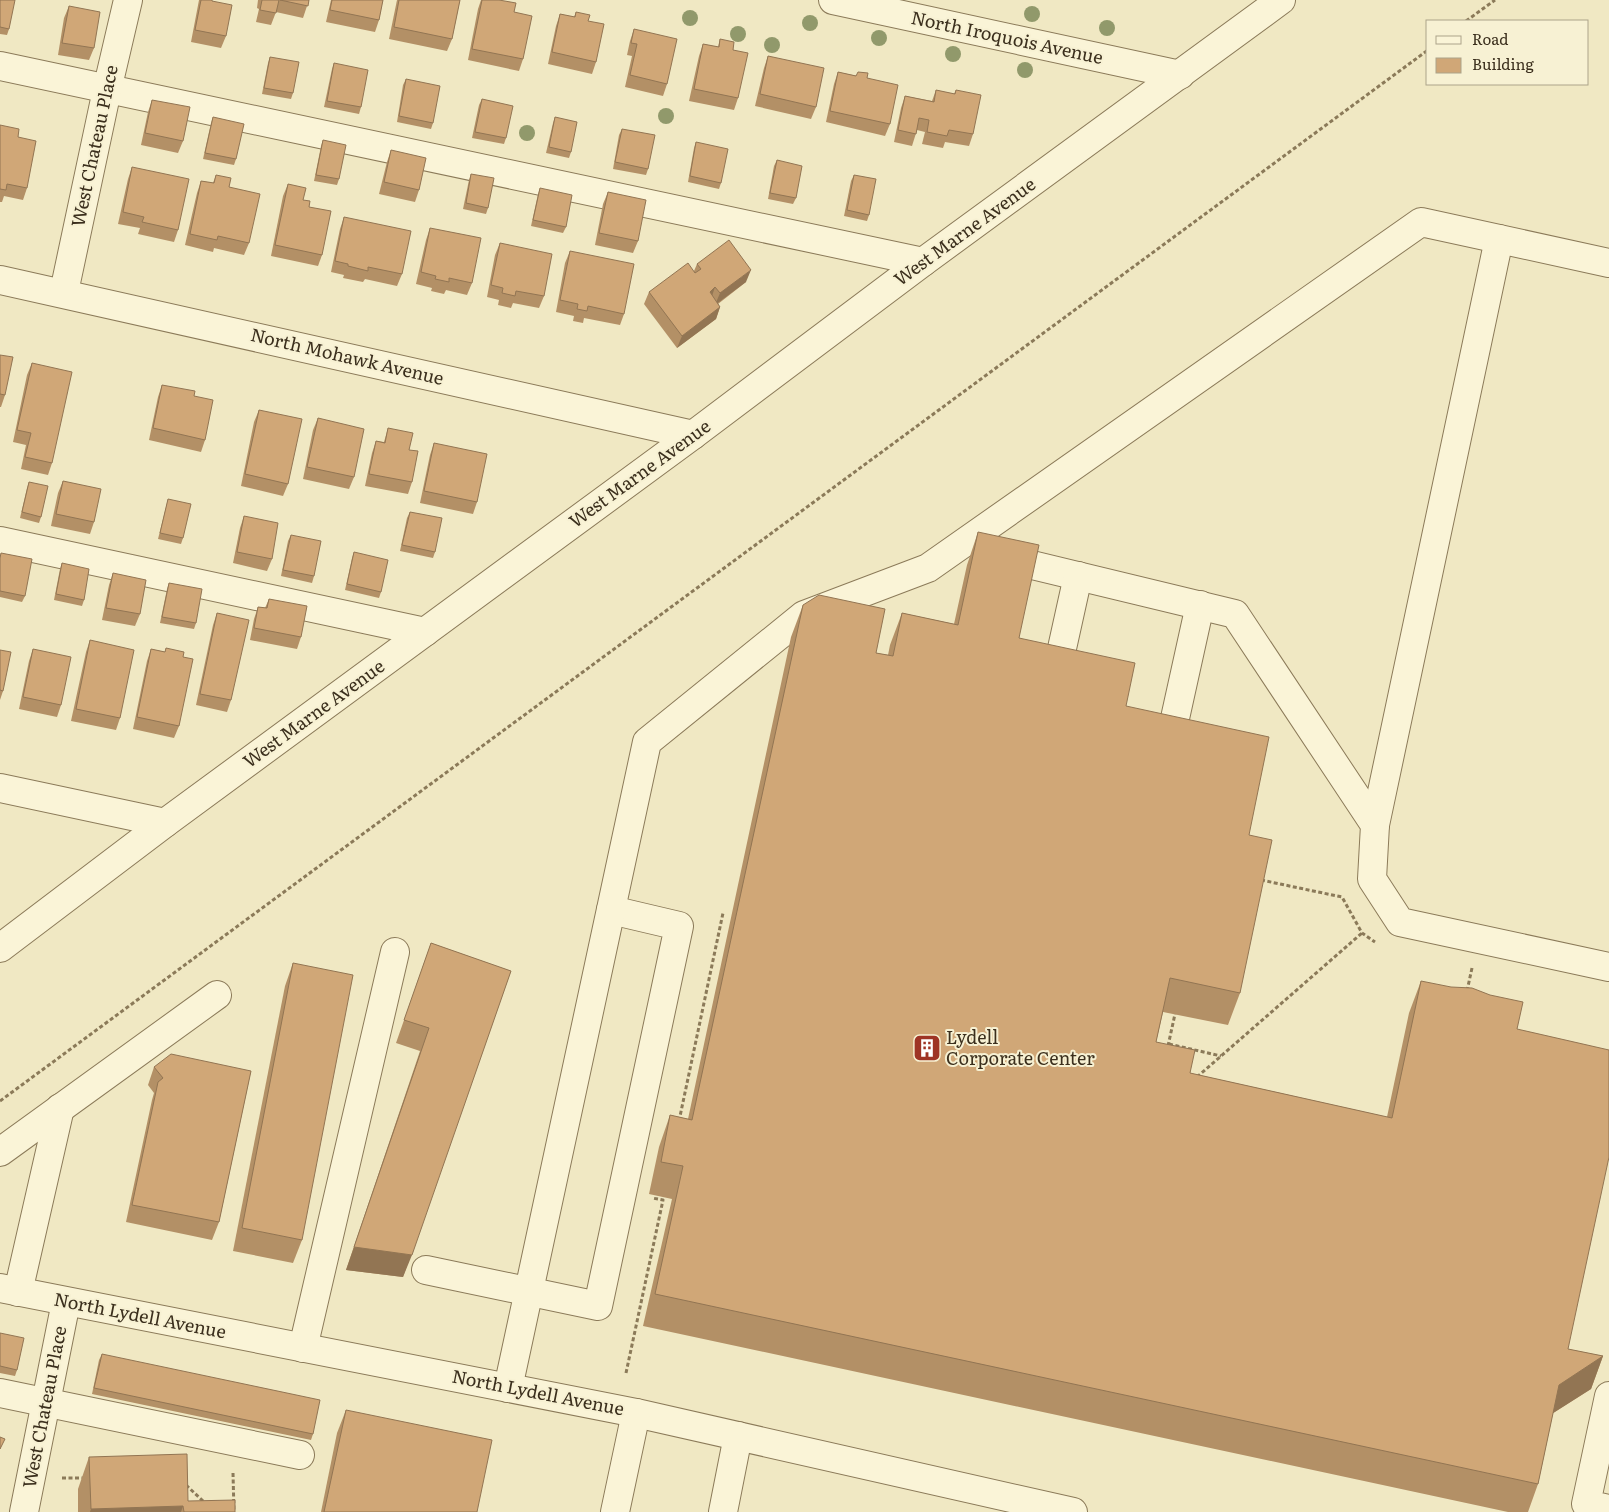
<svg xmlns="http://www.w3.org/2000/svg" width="1609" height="1512" viewBox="0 0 1609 1512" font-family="Literata,serif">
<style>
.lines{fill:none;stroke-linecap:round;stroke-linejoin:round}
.minor-casing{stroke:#8b7a59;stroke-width:30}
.path{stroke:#8b7a59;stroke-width:3;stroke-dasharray:4 2.5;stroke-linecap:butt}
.minor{stroke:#faf4d7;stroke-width:28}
.tree{fill:#91996b}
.wall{fill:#b39066}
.shaded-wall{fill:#927553}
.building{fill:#d0a777;stroke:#927553}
.labels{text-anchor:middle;stroke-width:4;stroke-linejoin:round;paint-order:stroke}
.street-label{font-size:18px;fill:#3b2f1d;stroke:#f7f1d3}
.poi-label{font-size:18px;fill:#3b2f1d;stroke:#f7f1d3;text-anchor:start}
</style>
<rect width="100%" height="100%" fill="#f0e8c3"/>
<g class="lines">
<defs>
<g id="minor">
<polyline points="833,0 1180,75"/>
<polyline points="0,66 923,262"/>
<polyline points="0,280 693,435"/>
<polyline points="64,292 107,90 128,0"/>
<polyline points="0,541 425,632"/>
<polyline points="999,557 1235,614 1375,825 1372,879 1400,922 1609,967"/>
<polyline points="1055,680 1078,576"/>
<polyline points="1168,750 1200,605"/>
<polyline points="0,788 165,823"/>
<polyline points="1375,825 1499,239"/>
<polyline points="0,948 165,823 693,435 923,262 1281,0"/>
<polyline points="0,1152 217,995"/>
<polyline points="426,1270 598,1306 679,926 611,910"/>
<polyline points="0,1288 636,1413 1073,1512"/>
<polyline points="18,1292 60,1108"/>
<polyline points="303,1348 395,952"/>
<polyline points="508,1388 647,742 804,615 928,568 1421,222 1609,263"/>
<polyline points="0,1393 300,1455"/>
<polyline points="1609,1396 1586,1504 1609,1509"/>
<polyline points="24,1512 66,1302"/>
<polyline points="615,1512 636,1413"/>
<polyline points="723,1512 738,1436"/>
</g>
</defs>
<use href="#minor" class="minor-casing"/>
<g class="path">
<polyline points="1466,21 1495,0"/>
<polyline points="1261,880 1342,897 1362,933 1375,942"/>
<polyline points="1467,991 1472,968"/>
<polyline points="1169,1044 1221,1056"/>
<polyline points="1168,1046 1175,1014"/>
<polyline points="1197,1077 1362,933"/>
<polyline points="0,1101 1428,50"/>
<polyline points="679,1121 723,913"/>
<polyline points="626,1373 663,1200 652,1198"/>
<polyline points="233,1473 234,1512"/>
<polyline points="62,1478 86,1478"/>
<polyline points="186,1485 205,1503"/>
</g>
<use href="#minor" class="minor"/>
</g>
<g class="tree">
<circle cx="1032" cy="14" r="8"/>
<circle cx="690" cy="18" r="8"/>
<circle cx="810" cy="23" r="8"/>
<circle cx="1107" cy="28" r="8"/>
<circle cx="738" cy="34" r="8"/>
<circle cx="879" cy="38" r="8"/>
<circle cx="772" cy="45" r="8"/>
<circle cx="953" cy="54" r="8"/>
<circle cx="1025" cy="70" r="8"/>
<circle cx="666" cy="116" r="8"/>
<circle cx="527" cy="133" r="8"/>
</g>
<g class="wall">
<polygon points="0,0 9,29 7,35 0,34"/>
<polygon points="199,0 212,0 212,1 226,36 221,48 191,42"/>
<polygon points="258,0 309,0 303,18 276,12 271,25 256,22 259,9 257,8"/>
<polygon points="331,0 383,0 379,20 375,32 326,22"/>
<polygon points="397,0 460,0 452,39 447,51 389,39"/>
<polygon points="481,0 499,0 514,12 523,59 519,71 468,60 478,9"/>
<polygon points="69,6 94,48 89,60 58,55 64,18"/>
<polygon points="576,12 588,21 596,62 592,74 548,64 556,26 560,14 574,17"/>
<polygon points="634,29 667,84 663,96 625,87 632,56 627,55 630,41"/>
<polygon points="720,39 733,50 738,98 734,110 689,101 699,56 703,44 718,47"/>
<polygon points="768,56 816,107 811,119 755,106 764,68"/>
<polygon points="270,57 293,93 291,99 262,94 268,63"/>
<polygon points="334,63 361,107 359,114 324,107 332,69"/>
<polygon points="838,72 867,78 890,124 885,136 826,122 834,84"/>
<polygon points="406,79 433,123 431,129 397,122 403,85"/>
<polygon points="936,90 954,94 956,90 973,134 969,146 945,142 943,148 922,144 925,132 917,130 912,146 894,142 901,108 905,96 932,101"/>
<polygon points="482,99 506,138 504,144 472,138 479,105"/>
<polygon points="152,100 183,141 178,153 141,145 148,112"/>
<polygon points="213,117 236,159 234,165 203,159 211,123"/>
<polygon points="555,117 571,152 569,158 546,153 553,123"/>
<polygon points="0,125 18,137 27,188 23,200 4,196 2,202 0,202"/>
<polygon points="622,129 648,169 646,175 613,169 619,135"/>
<polygon points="323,140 339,179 337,185 314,181 321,146"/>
<polygon points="696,142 721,183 719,189 688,182 694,148"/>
<polygon points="391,150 419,190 415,202 379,194 387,162"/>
<polygon points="777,160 796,198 793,204 768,199 774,166"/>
<polygon points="132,167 178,230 174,242 138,234 140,228 118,224 128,179"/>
<polygon points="471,174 488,208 486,214 463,209 469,180"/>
<polygon points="216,175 229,187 249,243 244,255 214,248 213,252 185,245 197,193 201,181 213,183"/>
<polygon points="854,175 869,215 867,221 844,216 851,181"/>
<polygon points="288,184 303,200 309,207 322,255 318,266 271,256 283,196"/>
<polygon points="540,188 566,227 563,233 531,226 538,194"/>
<polygon points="608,192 638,241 633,253 595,245 603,204"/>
<polygon points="344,217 402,274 397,286 365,279 363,282 343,278 344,275 331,272 340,229"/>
<polygon points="430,228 472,283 467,295 446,290 444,294 431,291 432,288 416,284 426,240"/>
<polygon points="500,243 544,296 539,308 513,303 511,308 498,305 499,300 487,297 495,255"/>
<polygon points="570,251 624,314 620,325 584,318 583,323 573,321 574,316 556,312 565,263"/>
<polygon points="697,264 746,282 718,304 720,307 716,319 677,348 644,304 649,292 694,271"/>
<polygon points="0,355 5,395 1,407 0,407"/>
<polygon points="32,363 52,463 48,475 21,469 26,445 13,442 27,375"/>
<polygon points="162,385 194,396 205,440 201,452 149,440 158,397"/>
<polygon points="259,410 288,484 283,496 241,486 254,422"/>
<polygon points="318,418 354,477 349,489 303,479 313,430"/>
<polygon points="388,428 409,450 412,482 408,494 365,486 372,453 376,441 384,442"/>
<polygon points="434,443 477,502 473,514 420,503 430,455"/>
<polygon points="63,481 94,522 90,534 51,526 58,493"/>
<polygon points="29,482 41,517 39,523 20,518 27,488"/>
<polygon points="168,499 183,538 181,544 158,539"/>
<polygon points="410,512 435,552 433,558 400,551 407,518"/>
<polygon points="244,516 272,559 267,571 233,563 240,528"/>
<polygon points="978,532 1019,638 1126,706 1249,835 1240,993 1228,1025 1163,1012 1156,1042 1190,1073 1387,1117 1409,1013 1421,981 1517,1029 1568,1349 1603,1356 1591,1389 1553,1413 1538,1484 1528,1512 1508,1512 643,1326 672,1199 649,1194 659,1147 670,1115 688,1119 791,637 803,605 876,653 888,655 890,645 902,613 954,624 967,565"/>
<polygon points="291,535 314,576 312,583 281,576 288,541"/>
<polygon points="354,552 381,592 379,598 345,590 352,558"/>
<polygon points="1,553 25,596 22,602 0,597 0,556"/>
<polygon points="62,563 84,600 82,606 54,600 60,569"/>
<polygon points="113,573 140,614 135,626 102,620 109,585"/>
<polygon points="169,583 196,623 194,629 160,623 167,589"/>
<polygon points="269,599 301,637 297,649 250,640 254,619 258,607 265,608"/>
<polygon points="217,613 231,700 227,712 196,705 213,625"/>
<polygon points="90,640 120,718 116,730 71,721 86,652"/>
<polygon points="166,648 183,657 179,726 174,738 133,729 147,661 151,649 165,652"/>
<polygon points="33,649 61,705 57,717 19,709 29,661"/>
<polygon points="0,650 3,691 0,700"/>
<polygon points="431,943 511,971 403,1277 346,1270 420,1051 396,1043"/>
<polygon points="293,963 302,1240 293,1263 233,1251 285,986"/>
<polygon points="154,1067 251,1071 219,1222 212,1240 126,1222 152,1100 154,1093 148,1085"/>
<polygon points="0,1333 17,1370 15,1376 0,1373"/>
<polygon points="102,1354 313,1434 311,1440 92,1394 99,1360"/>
<polygon points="346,1410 477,1512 321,1512 337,1433"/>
<polygon points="89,1457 188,1501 235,1512 78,1512 78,1489"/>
</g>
<g class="shaded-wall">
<polygon points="751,270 746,282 715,305 720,293"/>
<polygon points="715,287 711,299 710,292"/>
<polygon points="720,307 716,319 677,348 682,336"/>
<polygon points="354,1247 412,1255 403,1277 346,1270"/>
<polygon points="1603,1356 1591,1389 1547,1417 1559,1385"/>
<polygon points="183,1506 181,1512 90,1512 91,1509"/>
</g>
<g class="building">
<polygon points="0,0 15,0 9,29 0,27"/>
<polygon points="201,0 212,0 212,1 232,5 226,36 195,30"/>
<polygon points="262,0 279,0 276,13 260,10"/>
<polygon points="280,0 309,0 308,6"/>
<polygon points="332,0 383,0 379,20 330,10"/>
<polygon points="399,0 460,0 452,39 394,27"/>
<polygon points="482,0 499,0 516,3 514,12 532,16 523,59 472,49"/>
<polygon points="69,6 100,12 94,48 62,43"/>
<polygon points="576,12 590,15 588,21 604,24 596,62 552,52 560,14 575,17"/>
<polygon points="634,29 677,39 667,84 630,75 637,44 631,43"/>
<polygon points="720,39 734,42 733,50 748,53 738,98 694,89 703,44 719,47"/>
<polygon points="768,56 824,68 816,107 760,94"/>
<polygon points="270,57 299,62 293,93 264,88"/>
<polygon points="334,63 368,70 361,107 327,101"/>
<polygon points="838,72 856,76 858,72 868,73 867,78 898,85 890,124 830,111"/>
<polygon points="406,79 440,86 433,123 399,116"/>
<polygon points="936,90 955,94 956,90 981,95 973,134 949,130 947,136 927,132 929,120 919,118 916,134 898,130 905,96 934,102"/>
<polygon points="482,99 513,106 506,138 475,132"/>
<polygon points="152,100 190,107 183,141 145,133"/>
<polygon points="213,117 244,124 236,159 205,153"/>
<polygon points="555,117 577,122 571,152 549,147"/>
<polygon points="0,125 19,129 18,137 36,141 27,188 7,184 6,190 0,189"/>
<polygon points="622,129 655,135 648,169 615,162"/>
<polygon points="323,140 346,145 339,179 316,175"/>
<polygon points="696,142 728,149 721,183 690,176"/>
<polygon points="391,150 426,158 419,190 384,182"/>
<polygon points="777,160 802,166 796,198 770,193"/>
<polygon points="132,167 189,179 178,230 142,222 144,217 123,212"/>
<polygon points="471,174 494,178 488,208 466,203"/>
<polygon points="216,175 231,178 229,187 260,194 249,243 218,236 217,240 190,234 201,181 214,183"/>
<polygon points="854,175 876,179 869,215 847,210"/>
<polygon points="288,184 306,188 303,200 310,201 309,207 331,211 322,255 275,245"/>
<polygon points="540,188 572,195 566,227 533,220"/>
<polygon points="608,192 646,200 638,241 599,233"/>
<polygon points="344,217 411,231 402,274 368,267 368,271 348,266 348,264 335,261"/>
<polygon points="430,228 481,238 472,283 449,278 449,282 435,279 436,276 421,272"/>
<polygon points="729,240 751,270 720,293 715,287 710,292 720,307 682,336 649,292 688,263 695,273 701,269 697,264"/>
<polygon points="500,243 552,254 544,296 516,291 515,296 502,293 503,288 491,285"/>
<polygon points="570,251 634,264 624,314 588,306 587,311 577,309 578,304 560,300"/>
<polygon points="0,355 13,357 5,395 0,394"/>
<polygon points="32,363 72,372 52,463 25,457 31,433 17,430"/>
<polygon points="162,385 195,391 194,396 213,400 205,440 153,428"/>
<polygon points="259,410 302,419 288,484 245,474"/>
<polygon points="318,418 364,429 354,477 307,467"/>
<polygon points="388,428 413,433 409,450 418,451 412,482 369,474 376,441 385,443"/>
<polygon points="434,443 487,454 477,502 424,491"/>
<polygon points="63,481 101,489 94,522 56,514"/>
<polygon points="29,482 48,486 41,517 22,512"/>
<polygon points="168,499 191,504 183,538 160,533"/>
<polygon points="410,512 442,518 435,552 402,545"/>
<polygon points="244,516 278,523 272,559 237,552"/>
<polygon points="978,532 1039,545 1019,638 1135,663 1126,706 1269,737 1249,835 1272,840 1240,993 1170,978 1156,1042 1195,1050 1190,1073 1392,1118 1421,981 1451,987 1472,988 1490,995 1523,1002 1517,1029 1609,1050 1609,1157 1568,1349 1603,1356 1559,1385 1538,1484 655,1294 683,1166 661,1162 670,1115 692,1120 803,605 819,595 885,609 876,653 893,656 902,613 958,625"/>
<polygon points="291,535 321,541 314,576 283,570"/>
<polygon points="354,552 388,560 381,592 347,584"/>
<polygon points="1,553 32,559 25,596 0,591 0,558"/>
<polygon points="62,563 89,569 84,600 56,594"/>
<polygon points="113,573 146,580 140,614 106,608"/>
<polygon points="169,583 202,589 196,623 162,617"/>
<polygon points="269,599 307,606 301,637 254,628 258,607 267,608"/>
<polygon points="217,613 249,620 231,700 200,694"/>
<polygon points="90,640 134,650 120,718 76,709"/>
<polygon points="166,648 184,652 183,657 193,659 179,726 137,717 151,649 165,652"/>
<polygon points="33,649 71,657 61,705 23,697"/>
<polygon points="0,650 11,652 3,691 0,690"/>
<polygon points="431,943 511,971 412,1255 354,1247 429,1028 404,1020"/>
<polygon points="293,963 353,975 302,1240 242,1228"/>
<polygon points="171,1054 251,1071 219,1222 132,1205 158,1082 163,1078 154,1067"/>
<polygon points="0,1333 24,1338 17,1370 0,1366"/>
<polygon points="102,1354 320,1400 313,1434 94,1388"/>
<polygon points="346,1410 492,1440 477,1512 324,1512"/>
<polygon points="0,1437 5,1439 0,1449"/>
<polygon points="187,1454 188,1501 235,1500 235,1512 184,1512 183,1506 91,1509 89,1457"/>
</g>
<defs>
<symbol id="building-square" viewBox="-11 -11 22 22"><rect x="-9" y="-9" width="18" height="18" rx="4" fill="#9e3425" stroke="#f7f1d3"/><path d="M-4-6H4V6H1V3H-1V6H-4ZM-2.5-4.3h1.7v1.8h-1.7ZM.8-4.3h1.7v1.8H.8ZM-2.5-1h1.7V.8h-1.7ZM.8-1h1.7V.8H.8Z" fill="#fff"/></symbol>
</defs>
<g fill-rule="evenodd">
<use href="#building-square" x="911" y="1032" width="32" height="32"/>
</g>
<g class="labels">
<g class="street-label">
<text transform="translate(1007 38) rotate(12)" y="6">North Iroquois Avenue</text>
<text transform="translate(95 146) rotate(-78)" y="6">West Chateau Place</text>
<text transform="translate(965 232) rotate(-36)" y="6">West Marne Avenue</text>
<text transform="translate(347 357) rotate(13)" y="6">North Mohawk Avenue</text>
<text transform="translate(640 474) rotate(-36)" y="6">West Marne Avenue</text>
<text transform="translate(314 714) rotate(-36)" y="6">West Marne Avenue</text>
<text transform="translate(140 1316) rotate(11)" y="6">North Lydell Avenue</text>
<text transform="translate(538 1393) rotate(11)" y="6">North Lydell Avenue</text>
<text transform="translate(45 1407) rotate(-79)" y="6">West Chateau Place</text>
</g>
<g class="poi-label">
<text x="946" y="1044">Lydell<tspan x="946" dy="21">Corporate Center</tspan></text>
</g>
</g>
<rect x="1426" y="20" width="162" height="65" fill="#f7f1d3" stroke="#aca38a"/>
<rect x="1436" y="36" width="25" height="8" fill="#faf4d7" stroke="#aca38a"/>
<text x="1472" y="45" font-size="15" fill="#3b2f1d">Road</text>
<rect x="1436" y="58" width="25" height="15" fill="#d0a777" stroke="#aca38a"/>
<text x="1472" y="70" font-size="15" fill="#3b2f1d">Building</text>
</svg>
